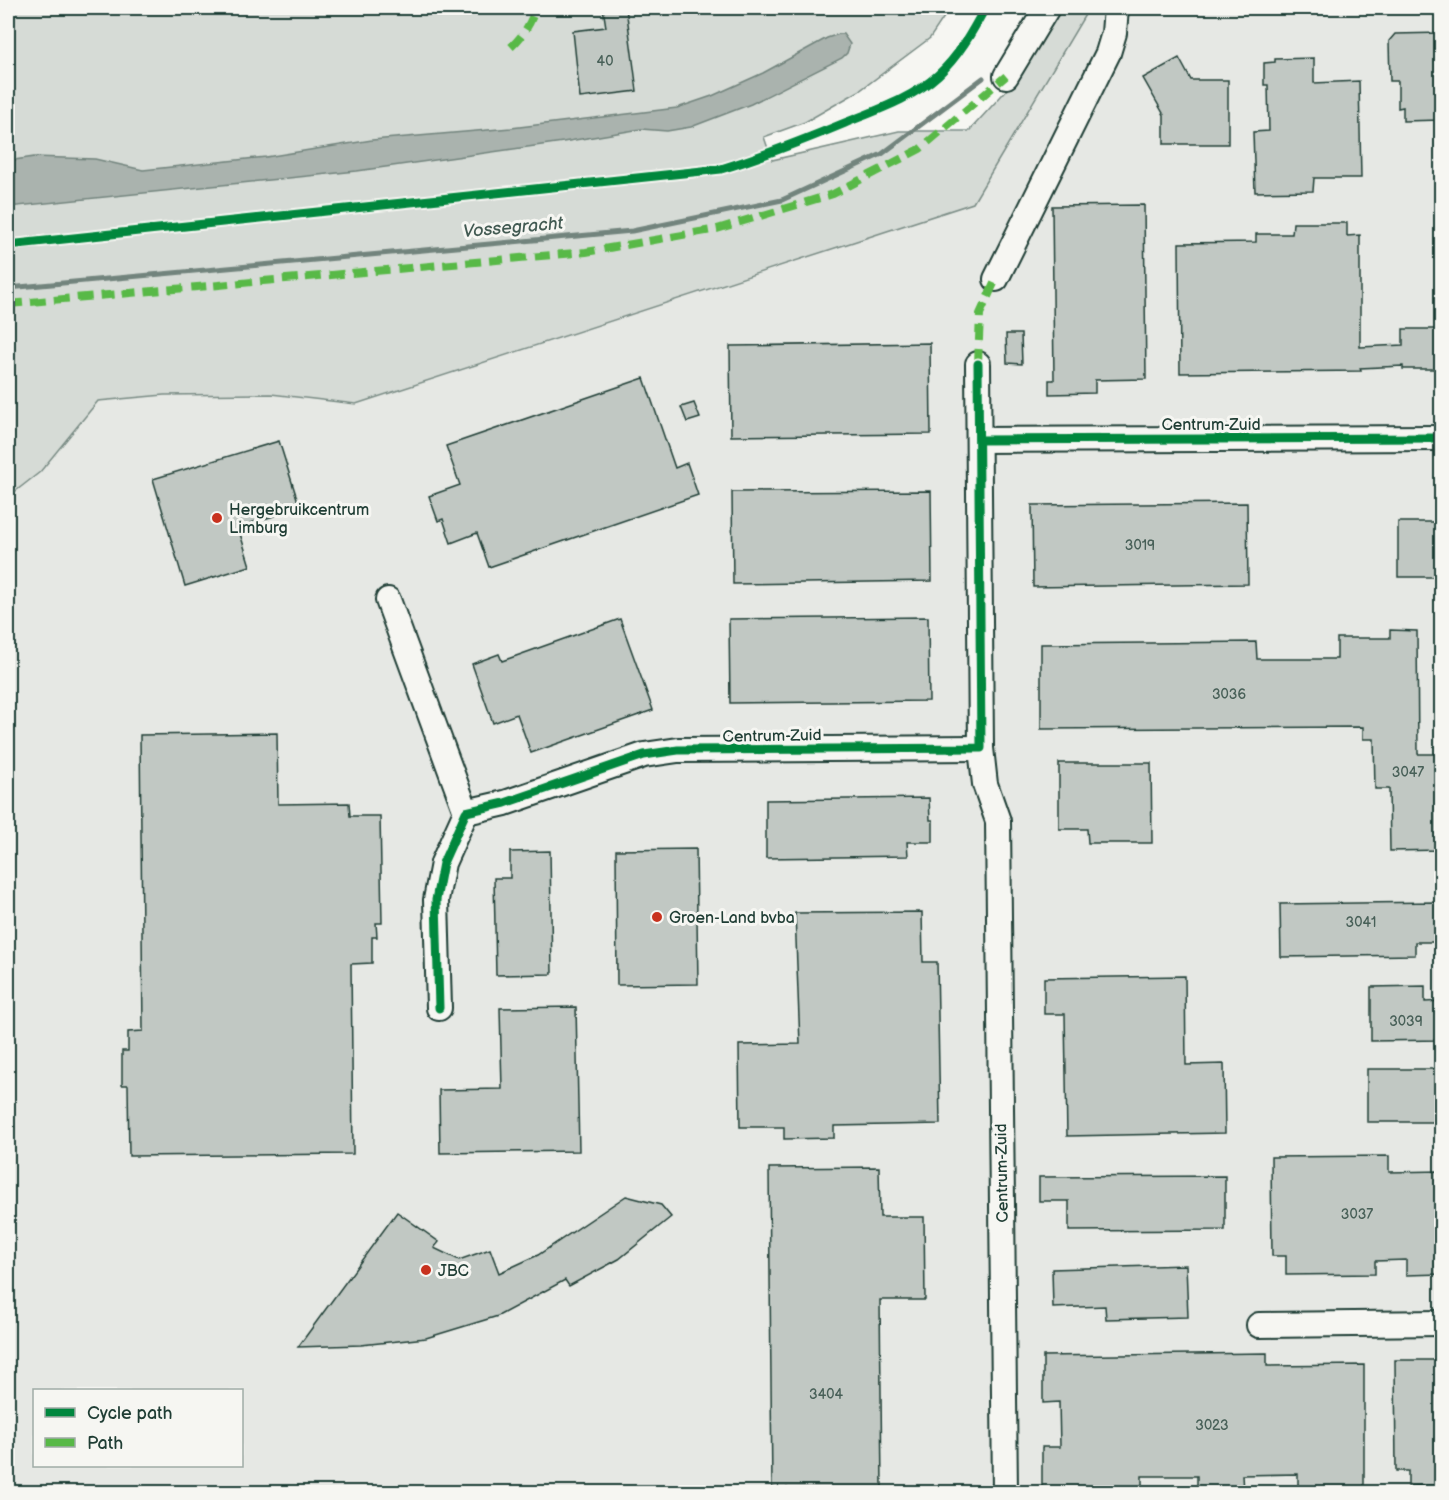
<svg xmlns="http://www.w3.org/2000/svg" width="1449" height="1500" viewBox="0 0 1449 1500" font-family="'Balsamiq Sans',sans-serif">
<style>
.built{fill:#e6e8e4;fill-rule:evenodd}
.green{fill:#d6dbd6;stroke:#7a8c85;stroke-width:1.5}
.water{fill:#aab3ae;stroke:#72847d;stroke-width:1.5}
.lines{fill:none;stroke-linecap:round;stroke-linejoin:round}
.stream{stroke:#72847d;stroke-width:5}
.building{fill:#c1c8c3;stroke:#1f3d34;stroke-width:1.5}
.minor-casing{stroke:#1f3d34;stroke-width:28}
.minor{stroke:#f6f6f2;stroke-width:24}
.quiet{stroke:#58b947;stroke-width:8;stroke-dasharray:15 8;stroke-linecap:butt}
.cycleway-casing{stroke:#f6f6f2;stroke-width:13}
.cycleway{stroke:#00873e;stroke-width:9}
.poi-dot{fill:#c8321e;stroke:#f6f6f2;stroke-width:2}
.labels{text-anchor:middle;stroke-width:6;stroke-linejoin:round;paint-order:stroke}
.number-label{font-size:14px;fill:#486058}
.street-label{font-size:16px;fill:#1f3d34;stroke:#f6f6f2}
.poi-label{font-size:16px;fill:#1f3d34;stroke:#f6f6f2;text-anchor:start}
.water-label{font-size:18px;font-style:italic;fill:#425a52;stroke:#f6f6f2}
</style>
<rect width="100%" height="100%" fill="#f6f6f2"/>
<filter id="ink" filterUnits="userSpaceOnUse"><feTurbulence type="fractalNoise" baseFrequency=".0167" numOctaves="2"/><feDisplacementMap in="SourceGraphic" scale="12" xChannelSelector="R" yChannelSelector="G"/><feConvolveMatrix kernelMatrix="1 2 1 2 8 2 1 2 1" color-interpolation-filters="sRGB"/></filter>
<g filter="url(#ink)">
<path class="built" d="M 1089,8 L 1441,8 L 1441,1492 L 8,1492 L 8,497 L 40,472 L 98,401 L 164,395 L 271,394 L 356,404 L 972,203 ZM 34,1390 L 242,1390 L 242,1466 L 34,1466 Z"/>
<polygon class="green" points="8,8 950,8 930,38 859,91 805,122 764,137 772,160 899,131 969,131 1012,84 1057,8 1089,8 973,203 356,404 271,394 164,395 98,401 40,472 8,497"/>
<polygon class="water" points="839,34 843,34 850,44 847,53 842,58 751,104 691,127 667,131 641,129 563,142 357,171 8,207 8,161 34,157 95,159 143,170 266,157 372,140 511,128 677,108 712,96 763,73 827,38"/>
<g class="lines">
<polyline class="stream" points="8,288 632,231 782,200 882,154 983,78"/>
</g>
<g class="building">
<polygon points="603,8 626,8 637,91 580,98 573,31 606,27"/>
<polygon points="1442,33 1441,120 1403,121 1403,107 1398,108 1398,81 1390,81 1389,41 1395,34"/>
<polygon points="1179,58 1191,80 1228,80 1228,144 1164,144 1164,115 1143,78"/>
<polygon points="1314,58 1314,83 1359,81 1361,178 1314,178 1313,191 1255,192 1253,132 1269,131 1268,85 1264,85 1264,63 1275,62 1275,59"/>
<polygon points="1144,205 1146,379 1095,380 1095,393 1049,394 1049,380 1054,380 1052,206"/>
<polygon points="1293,223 1347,223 1347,236 1360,235 1360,347 1403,345 1403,329 1442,329 1442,369 1403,369 1403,366 1360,368 1361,371 1180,373 1179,243 1256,242 1256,234 1292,234"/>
<polygon points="1006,334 1021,334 1022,364 1007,363"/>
<polygon points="930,343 931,434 731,436 730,346"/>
<polygon points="644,378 675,468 687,463 698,495 489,567 477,533 451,543 443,519 438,521 429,496 460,485 446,446"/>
<polygon points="694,403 700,418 687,422 681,407"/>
<polygon points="279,441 300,508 238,527 250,566 185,586 153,479"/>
<polygon points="931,491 932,581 733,584 732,492"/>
<polygon points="1247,503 1248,584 1033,587 1032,505"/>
<rect x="1398" y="522" width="44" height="55"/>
<polygon points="928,617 929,701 730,703 729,619"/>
<polygon points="620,619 653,710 531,753 517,714 493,723 472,664 499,654 502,661"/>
<polygon points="1390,630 1417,631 1418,754 1442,754 1442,850 1390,851 1389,789 1375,789 1374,739 1363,739 1363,727 1041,729 1041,644 1256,642 1257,659 1337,659 1337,638 1390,638"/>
<polygon points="277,733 278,804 349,803 350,816 380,816 382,923 376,923 377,937 372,937 372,963 351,964 353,1154 129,1156 128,1085 122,1085 122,1051 128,1051 128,1032 143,1031 140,735"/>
<polygon points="1059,763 1151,763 1152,843 1088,843 1087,829 1059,829"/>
<polygon points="929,798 930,820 933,820 933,842 907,842 908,856 766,858 766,800"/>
<polygon points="696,849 698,984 617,985 616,850"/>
<polygon points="550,851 552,974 496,975 494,878 510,878 510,852"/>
<polygon points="1437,902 1437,912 1442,912 1442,932 1438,932 1438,942 1415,942 1415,955 1281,957 1280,904"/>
<polygon points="922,912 923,962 937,962 940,1124 834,1126 834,1138 784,1139 784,1127 740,1127 739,1045 800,1044 795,913"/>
<polygon points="1185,976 1186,1065 1224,1064 1225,1133 1067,1136 1065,1014 1044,1014 1044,978"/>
<polygon points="1425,986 1425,1002 1442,1001 1442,1040 1371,1041 1371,987"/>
<polygon points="576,1007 579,1151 440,1153 439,1090 502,1089 500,1008"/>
<rect x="1367" y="1069" width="75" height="53"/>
<polygon points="1389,1156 1389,1172 1442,1171 1442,1274 1406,1275 1406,1260 1375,1261 1375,1274 1286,1275 1286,1256 1272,1256 1271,1157"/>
<polygon points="879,1167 880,1217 924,1217 925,1300 880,1300 882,1488 867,1488 867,1492 787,1492 787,1488 772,1488 769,1168"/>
<polygon points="1225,1176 1225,1230 1069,1231 1069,1201 1039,1201 1039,1177"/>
<polygon points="626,1196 661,1205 671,1217 619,1259 569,1286 565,1280 498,1316 426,1338 361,1345 298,1347 397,1212 439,1242 434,1248 459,1260 490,1249 499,1273 538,1255"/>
<polygon points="1186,1265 1188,1317 1106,1319 1105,1306 1053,1308 1052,1269"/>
<polygon points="1267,1353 1267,1366 1364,1365 1364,1488 1335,1489 1335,1492 1298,1492 1298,1474 1242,1475 1243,1492 1197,1492 1197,1476 1142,1476 1142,1492 1042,1492 1042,1447 1060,1447 1059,1402 1043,1403 1043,1356"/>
<polygon points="1395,1360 1442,1360 1442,1485 1408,1486 1408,1471 1396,1471"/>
</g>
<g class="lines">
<defs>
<g id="minor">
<polyline points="1006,76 1047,8"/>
<polyline points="996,279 1108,53 1114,33 1116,8"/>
<polyline points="978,364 981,748 985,784 998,821 1005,1492"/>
<polyline points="980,440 1442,438"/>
<polyline points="388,600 466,812"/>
<polyline points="439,1008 436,900 443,863 466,812 505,803 644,755 678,750 981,748"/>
<polyline points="1259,1325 1442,1323"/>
</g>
</defs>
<use href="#minor" class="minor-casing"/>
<use href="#minor" class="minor"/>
<g class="quiet">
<path d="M 511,47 C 524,35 530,24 536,8"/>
<polyline points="8,304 586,252 717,229 833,194 920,149 1006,76"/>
<polyline points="978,364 980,314 996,279"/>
</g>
<defs>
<g id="cycleway">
<path d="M 8,245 L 721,169 C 764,156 804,140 845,123 C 877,110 913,98 938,75 C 959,56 972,32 985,8"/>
<polyline points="980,440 1442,438"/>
<polyline points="439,1008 436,900 443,863 466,812 505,803 644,755 678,750 981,748 978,364"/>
</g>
</defs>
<use href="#cycleway" class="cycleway-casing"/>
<use href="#cycleway" class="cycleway"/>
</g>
</g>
<g class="poi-dot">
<circle cx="217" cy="518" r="6"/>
<circle cx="657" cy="917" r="6"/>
<circle cx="426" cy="1270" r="6"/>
</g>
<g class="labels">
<g class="number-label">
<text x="605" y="66">40</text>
<text x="1140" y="550">3019</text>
<text x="1229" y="699">3036</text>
<text x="1408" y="777">3047</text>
<text x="1361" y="927">3041</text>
<text x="1406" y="1026">3039</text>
<text x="1357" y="1219">3037</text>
<text x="826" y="1399">3404</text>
<text x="1212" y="1430">3023</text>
</g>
<g class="street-label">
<text x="1211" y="430">Centrum-Zuid</text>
<text transform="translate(772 735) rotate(-1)" y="6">Centrum-Zuid</text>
<text transform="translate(1001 1173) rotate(-91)" y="6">Centrum-Zuid</text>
</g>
<g class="poi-label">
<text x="229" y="515">Hergebruikcentrum<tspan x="229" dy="18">Limburg</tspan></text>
<text x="669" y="923">Groen-Land bvba</text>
<text x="438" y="1276">JBC</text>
</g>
<g class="water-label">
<text transform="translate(513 227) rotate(-5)" y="6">Vossegracht</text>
</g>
</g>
<rect width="1449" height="1500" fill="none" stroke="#f6f6f2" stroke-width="30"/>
<rect x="15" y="15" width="1419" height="1470" fill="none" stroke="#1f3d34" stroke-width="2" filter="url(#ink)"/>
<rect x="33" y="1389" width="210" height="78" fill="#f6f6f2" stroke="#a0aca6" stroke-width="1.5"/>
<rect x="45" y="1408" width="30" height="9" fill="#00873e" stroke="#a0aca6" stroke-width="1.5"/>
<text x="87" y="1419" font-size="18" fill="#1f3d34">Cycle path</text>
<rect x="45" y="1438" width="30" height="9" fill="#58b947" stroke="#a0aca6" stroke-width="1.5"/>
<text x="87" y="1449" font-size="18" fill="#1f3d34">Path</text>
</svg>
